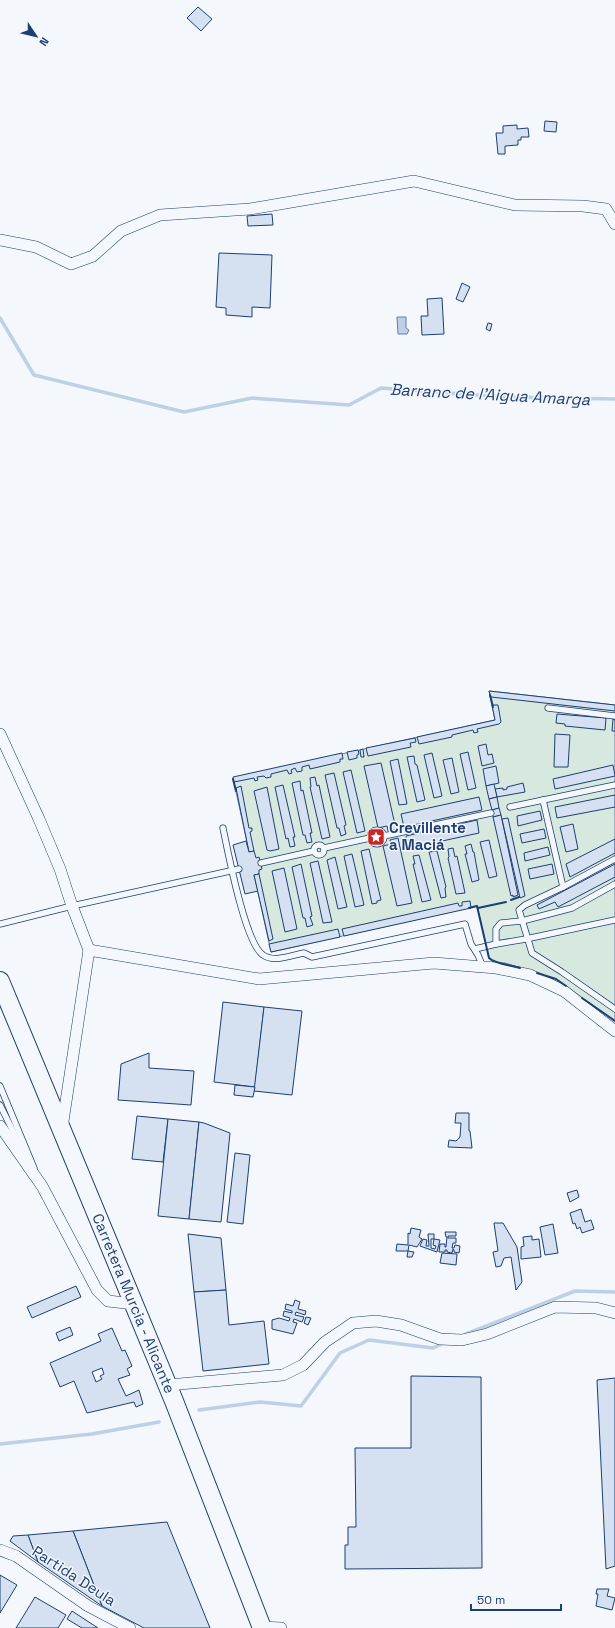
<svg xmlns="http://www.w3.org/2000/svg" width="615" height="1628" viewBox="0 0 615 1628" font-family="'Space Grotesk',sans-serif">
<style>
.green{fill:#d7e8df;stroke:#687fa3}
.water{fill:#bed0e5;stroke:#687fa3}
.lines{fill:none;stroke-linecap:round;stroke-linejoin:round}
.stream{stroke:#bed0e5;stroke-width:3.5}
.building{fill:#d5e0f0;stroke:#1d3f73;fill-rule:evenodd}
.service-casing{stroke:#1d3f73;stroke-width:7}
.minor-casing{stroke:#1d3f73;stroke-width:12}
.trunk-casing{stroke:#1d3f73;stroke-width:20}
.service{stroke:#f4f7fb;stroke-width:5.5}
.minor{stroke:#f4f7fb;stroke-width:11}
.trunk{stroke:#f4f7fb;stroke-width:18}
.wall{stroke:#1d3f73;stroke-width:2}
.labels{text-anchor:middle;stroke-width:3;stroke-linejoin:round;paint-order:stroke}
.poi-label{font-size:15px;font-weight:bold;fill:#1d3f73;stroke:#f4f7fb;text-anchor:start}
.street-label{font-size:15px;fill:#1d3f73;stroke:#f4f7fb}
.water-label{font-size:16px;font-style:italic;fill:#1d3f73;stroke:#f4f7fb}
</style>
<rect width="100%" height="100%" fill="#f4f7fb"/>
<polygon class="green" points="489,691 615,705 615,1021 556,979 505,963 493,962 489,958 477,906 271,952 233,778 495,720"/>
<polygon class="water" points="397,317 406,317 406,328 409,330 407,334 398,334"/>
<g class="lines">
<g class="stream">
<polyline points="0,318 34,375 184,412 252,398 349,405 381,388 504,397 615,399"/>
<polyline points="466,1334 575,1291 615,1292"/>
<polyline points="199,1410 260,1402 301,1406 340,1353 369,1340 433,1348 444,1343"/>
<polyline points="0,1444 92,1434 159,1422"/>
</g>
</g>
<g class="building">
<polygon points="198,7 212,19 201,31 187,18"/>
<polygon points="545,121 557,122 556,132 544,131"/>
<polygon points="517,125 517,129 528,128 529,137 521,137 521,140 518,140 518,145 505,146 505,154 498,154 496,133 503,133 503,126"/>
<polygon points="272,214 273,225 248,226 247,216"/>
<polygon points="219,253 272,255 270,308 252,307 252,317 226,315 226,308 216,307"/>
<polygon points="462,283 470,287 463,302 456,299"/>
<polygon points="442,298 444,334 422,335 421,316 428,316 427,299"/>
<polygon points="488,323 492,324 490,331 486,329"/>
<polygon points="489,691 615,705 615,711 491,697"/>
<polygon points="492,705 498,705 501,722 499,724 477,729 478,732 474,733 473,730 452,735 452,737 419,744 417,737 495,720"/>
<polygon points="557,714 606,718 605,730 565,726 565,724 556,723"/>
<polygon points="613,719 615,720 615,731 612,731"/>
<polygon points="555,734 570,735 568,767 554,767"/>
<polygon points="415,738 416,742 410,743 411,747 368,756 366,748"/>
<polygon points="486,744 488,755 492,754 494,763 482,766 478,746"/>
<polygon points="363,749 364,757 361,757 360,750"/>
<polygon points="358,750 359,754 357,755 357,758 349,760 347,752"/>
<polygon points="468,752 476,788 468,790 460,754"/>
<polygon points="342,753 343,759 340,759 340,762 310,769 309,765 302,767 302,771 297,772 295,768 291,770 292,773 289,774 287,770 271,774 271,777 266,778 264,776 257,777 258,780 255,781 254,778 234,782 233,777"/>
<polygon points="432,753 442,796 434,798 424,755"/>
<polygon points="414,756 415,764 417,765 425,800 417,802 407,757"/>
<polygon points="452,758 459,792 451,794 443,760"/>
<polygon points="398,759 407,804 399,805 390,761"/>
<polygon points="381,763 396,829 388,831 387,826 378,828 364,766"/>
<polygon points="613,765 615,776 555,789 553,779"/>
<polygon points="496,766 499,783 486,786 483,769"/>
<polygon points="351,770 365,831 357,833 343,772"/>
<polygon points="334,773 346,825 344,826 346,834 341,836 339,828 337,828 325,775"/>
<polygon points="315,777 317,786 319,785 330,837 322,839 310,787 311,787 310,778"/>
<polygon points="300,781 301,791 303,790 312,833 310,833 312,842 307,843 305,835 303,835 292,783"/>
<polygon points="523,783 525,792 497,797 495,789 503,788 503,790 507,789 507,787"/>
<polygon points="494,784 497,797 489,799 486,786"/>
<polygon points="283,785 295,837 293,837 295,846 290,847 288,838 286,839 275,787"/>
<polygon points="241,786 249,828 252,828 252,831 250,832 254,851 249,852 236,788"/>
<polygon points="267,787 279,849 270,851 267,850 254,791"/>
<polygon points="615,795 615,807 557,818 555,807"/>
<polygon points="479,797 482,810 404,827 401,814"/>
<polygon points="497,797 499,808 492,810 489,799"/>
<polygon points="499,808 501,815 493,817 492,810"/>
<polygon points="540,811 542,820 518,826 517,816"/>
<polygon points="501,815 518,895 513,897 513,895 511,896 493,817"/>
<polygon points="508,818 525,896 520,898 502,819"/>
<polygon points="477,820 479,833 410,848 408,840 406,840 406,836"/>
<polygon points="573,824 578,849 566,852 560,827"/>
<polygon points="544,829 546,838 522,843 520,834"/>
<polygon points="398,838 412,903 397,906 383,846 391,844 390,840"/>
<polygon points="615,839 615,853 570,877 566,864"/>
<polygon points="489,840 497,876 489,878 480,842"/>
<polygon points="246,841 249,852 254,851 256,858 259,857 262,869 259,870 259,874 254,875 258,891 245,894 233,845"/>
<polygon points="471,844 473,852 474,852 479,880 472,882 465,854 467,854 465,846"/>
<polygon points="548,847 550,855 525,861 524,853"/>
<polygon points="453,848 455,857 457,856 465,893 456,894 448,858 449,857 448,849"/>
<polygon points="369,849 381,900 377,901 377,903 372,904 361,851"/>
<polygon points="437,851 446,887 445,888 446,897 441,898 429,852"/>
<polygon points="352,854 364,905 355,907 344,856"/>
<polygon points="419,855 431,900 422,902 413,864 415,864 413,856"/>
<polygon points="335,857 347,907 338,909 327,860"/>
<polygon points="318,861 332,922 323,923 310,863"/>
<polygon points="301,864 312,916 310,917 313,925 307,927 305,918 303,918 292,867"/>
<polygon points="552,864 554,874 530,879 528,869"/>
<polygon points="615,864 615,877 558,907 555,902 539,909 537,905"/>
<polygon points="284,868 297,929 285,932 272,871"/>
<polygon points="259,874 273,939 269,941 254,875"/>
<polygon points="470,901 471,908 344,936 342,929 458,903 459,906 462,906 462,902"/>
<polygon points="338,929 340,937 271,952 269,944"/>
<polygon points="223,1002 264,1007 255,1087 214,1082"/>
<polygon points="264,1007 302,1011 292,1095 254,1091"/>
<polygon points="149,1053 149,1068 194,1071 191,1105 118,1100 121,1064"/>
<polygon points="235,1085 255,1087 253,1097 234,1095"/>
<polygon points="456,1113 469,1113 469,1131 470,1131 472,1148 448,1147 449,1140 456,1141 460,1137 461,1123 455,1123"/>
<polygon points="137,1116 168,1119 163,1162 132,1159"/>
<polygon points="168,1119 199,1122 189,1219 158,1216"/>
<polygon points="199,1122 204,1123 230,1133 221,1222 189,1219"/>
<polygon points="235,1153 250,1155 243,1224 227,1222"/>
<polygon points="577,1190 579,1197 570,1202 567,1193"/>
<polygon points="581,1209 585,1222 591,1220 594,1229 582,1233 580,1227 577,1229 575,1223 573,1224 570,1213"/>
<polygon points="494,1223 503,1223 517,1247 522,1282 516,1290 511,1257 504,1258 501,1266 496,1267 493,1252 498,1251"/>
<polygon points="553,1224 558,1253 545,1255 540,1227"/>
<polygon points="411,1228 421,1230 419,1237 422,1239 417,1247 409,1245 408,1251 414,1252 412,1257 407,1257 408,1251 396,1251 397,1244 408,1245 408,1233 410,1234"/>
<polygon points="445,1232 456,1232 456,1236 448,1236 448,1238 456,1238 456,1243 453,1243 452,1248 454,1248 455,1245 460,1246 459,1253 454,1252 454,1250 453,1249 452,1253 447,1252 447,1250 445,1250 445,1252 439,1252 440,1244 445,1244 445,1247 446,1247 447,1237 446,1237"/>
<polygon points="188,1234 221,1238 226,1290 194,1292"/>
<polygon points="428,1234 434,1234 434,1239 431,1239 431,1248 435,1249 436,1246 433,1245 434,1239 440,1240 437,1252 420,1246 423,1239 427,1240 426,1246 429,1246"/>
<polygon points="532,1236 532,1240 539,1239 541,1257 521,1259 521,1247 524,1246 523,1237"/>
<polygon points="442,1253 457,1254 456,1265 440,1263"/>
<polygon points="76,1286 81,1297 32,1318 27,1307"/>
<polygon points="226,1290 229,1325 264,1321 269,1364 203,1371 194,1292"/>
<polygon points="295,1300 300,1302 298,1309 306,1311 305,1315 296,1312 295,1315 304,1317 302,1322 294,1319 293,1322 297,1323 293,1334 272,1329 272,1320 279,1318 289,1321 290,1318 283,1316 284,1311 292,1313 292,1311 285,1309 286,1304 293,1306"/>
<polygon points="306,1317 311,1318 308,1325 304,1323"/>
<polygon points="70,1327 73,1335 59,1341 56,1333"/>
<path d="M 112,1328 L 122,1351 L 125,1350 L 132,1366 L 127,1369 L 130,1375 L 118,1379 L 126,1396 L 139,1390 L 143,1404 L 136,1407 L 134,1402 L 87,1413 L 74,1381 L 60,1387 L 50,1363 L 101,1341 L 98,1334 ZM 102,1368 L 104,1374 L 100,1376 L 102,1379 L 96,1382 L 92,1372 Z"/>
<polygon points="411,1376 481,1377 482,1568 345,1569 345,1545 348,1545 348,1527 356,1527 355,1448 411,1448"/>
<polygon points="615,1378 615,1566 606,1569 597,1380"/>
<polygon points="167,1522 210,1628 144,1628 102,1606 73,1531"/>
<polygon points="73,1531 102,1606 38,1562 28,1535"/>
<polygon points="28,1535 38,1562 10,1541 13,1536"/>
<polygon points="0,1575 17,1585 0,1613"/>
<polygon points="597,1589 609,1589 607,1596 615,1598 612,1610 596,1606 598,1594 596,1594"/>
<polygon points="35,1597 66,1615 58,1628 16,1628"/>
<polygon points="72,1611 98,1628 82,1628 67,1619"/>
</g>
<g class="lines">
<defs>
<g id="service">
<polyline points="548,708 615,716"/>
<polyline points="543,800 563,887"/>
<polyline points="510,807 615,785"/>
<path d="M 223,828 C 228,852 245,943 263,955 C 274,963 292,955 304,953 L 312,957 L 465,924 L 471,944 L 478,955 L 483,967"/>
<circle cx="377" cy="837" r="7"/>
<polyline points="384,836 491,813"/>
<circle cx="319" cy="850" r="5"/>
<polyline points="324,848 370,838"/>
<polyline points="615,859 563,887 525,905 519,910 532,953 562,972 615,1009"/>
<polyline points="261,863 314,851"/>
<polyline points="0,924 72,906 239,869"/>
<polyline points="496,944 496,929 501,923 522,921 572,908 615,884"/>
<polyline points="475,949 496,944 526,939 615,920"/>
<polyline points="0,1086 34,1168"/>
<polyline points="0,1105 22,1149"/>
</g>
<g id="minor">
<polyline points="0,240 36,247 71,264 93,256 121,231 160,215 250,209 414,181 515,205 583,206 606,209 615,224"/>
<polyline points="0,734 39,819 60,869 72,906 89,950"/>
<polyline points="0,1126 42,1186 97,1290 108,1301 134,1304"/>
<polyline points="62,1128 89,950 259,979 434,963 496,968 530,975 564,991 615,1031"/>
<polyline points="168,1385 283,1375 303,1365 325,1342 353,1323 376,1321 401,1325 440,1339 462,1340 487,1334 555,1307 596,1308 615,1313"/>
<polyline points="0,1550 16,1556 88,1606 130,1628"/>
<polyline points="260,1628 262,1627 281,1628"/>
</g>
<g id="trunk">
<path id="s1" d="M 0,981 L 174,1401 L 262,1628"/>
</g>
</defs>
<use href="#service" class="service-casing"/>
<use href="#minor" class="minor-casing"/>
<use href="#trunk" class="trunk-casing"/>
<use href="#service" class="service"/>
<use href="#minor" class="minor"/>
<use href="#trunk" class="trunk"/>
<g class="wall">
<polyline points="490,695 493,707"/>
<polyline points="233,779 236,791"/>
<polyline points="511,900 519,897"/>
<path d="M 469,908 L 477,906 L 489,958 C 495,964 511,965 520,968"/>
<polyline points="478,908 506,902"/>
<polyline points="537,973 556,979 566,986"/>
<polyline points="582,998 615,1021"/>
</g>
</g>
<defs>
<symbol id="sight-square" viewBox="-11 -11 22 22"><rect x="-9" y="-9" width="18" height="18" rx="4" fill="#c62828" stroke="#f4f7fb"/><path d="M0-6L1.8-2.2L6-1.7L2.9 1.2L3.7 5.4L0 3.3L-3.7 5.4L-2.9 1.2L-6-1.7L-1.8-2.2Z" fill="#fff"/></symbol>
</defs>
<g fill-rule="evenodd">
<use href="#sight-square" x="366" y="827" width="20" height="20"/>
</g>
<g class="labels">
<g class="poi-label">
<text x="389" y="833">Crevillente<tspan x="389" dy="17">a Maciá</tspan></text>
</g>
<g class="street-label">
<text dy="5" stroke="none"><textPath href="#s1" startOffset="349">Carretera Murcia - Alicante</textPath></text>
<text transform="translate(74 1576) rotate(33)" y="5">Partida Deula</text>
</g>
<g class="water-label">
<text transform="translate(490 394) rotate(3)" y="6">Barranc de l'Aigua Amarga</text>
</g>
</g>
<g transform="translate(36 36) rotate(125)" stroke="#f4f7fb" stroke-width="3" paint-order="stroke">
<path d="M0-3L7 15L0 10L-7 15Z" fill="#1d3f73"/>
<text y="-6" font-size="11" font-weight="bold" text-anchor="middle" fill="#1d3f73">N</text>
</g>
<path d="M471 1604v6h90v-6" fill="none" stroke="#1d3f73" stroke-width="2"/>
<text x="477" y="1604" font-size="12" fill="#1d3f73" stroke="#f4f7fb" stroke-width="3" paint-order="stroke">50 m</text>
</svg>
